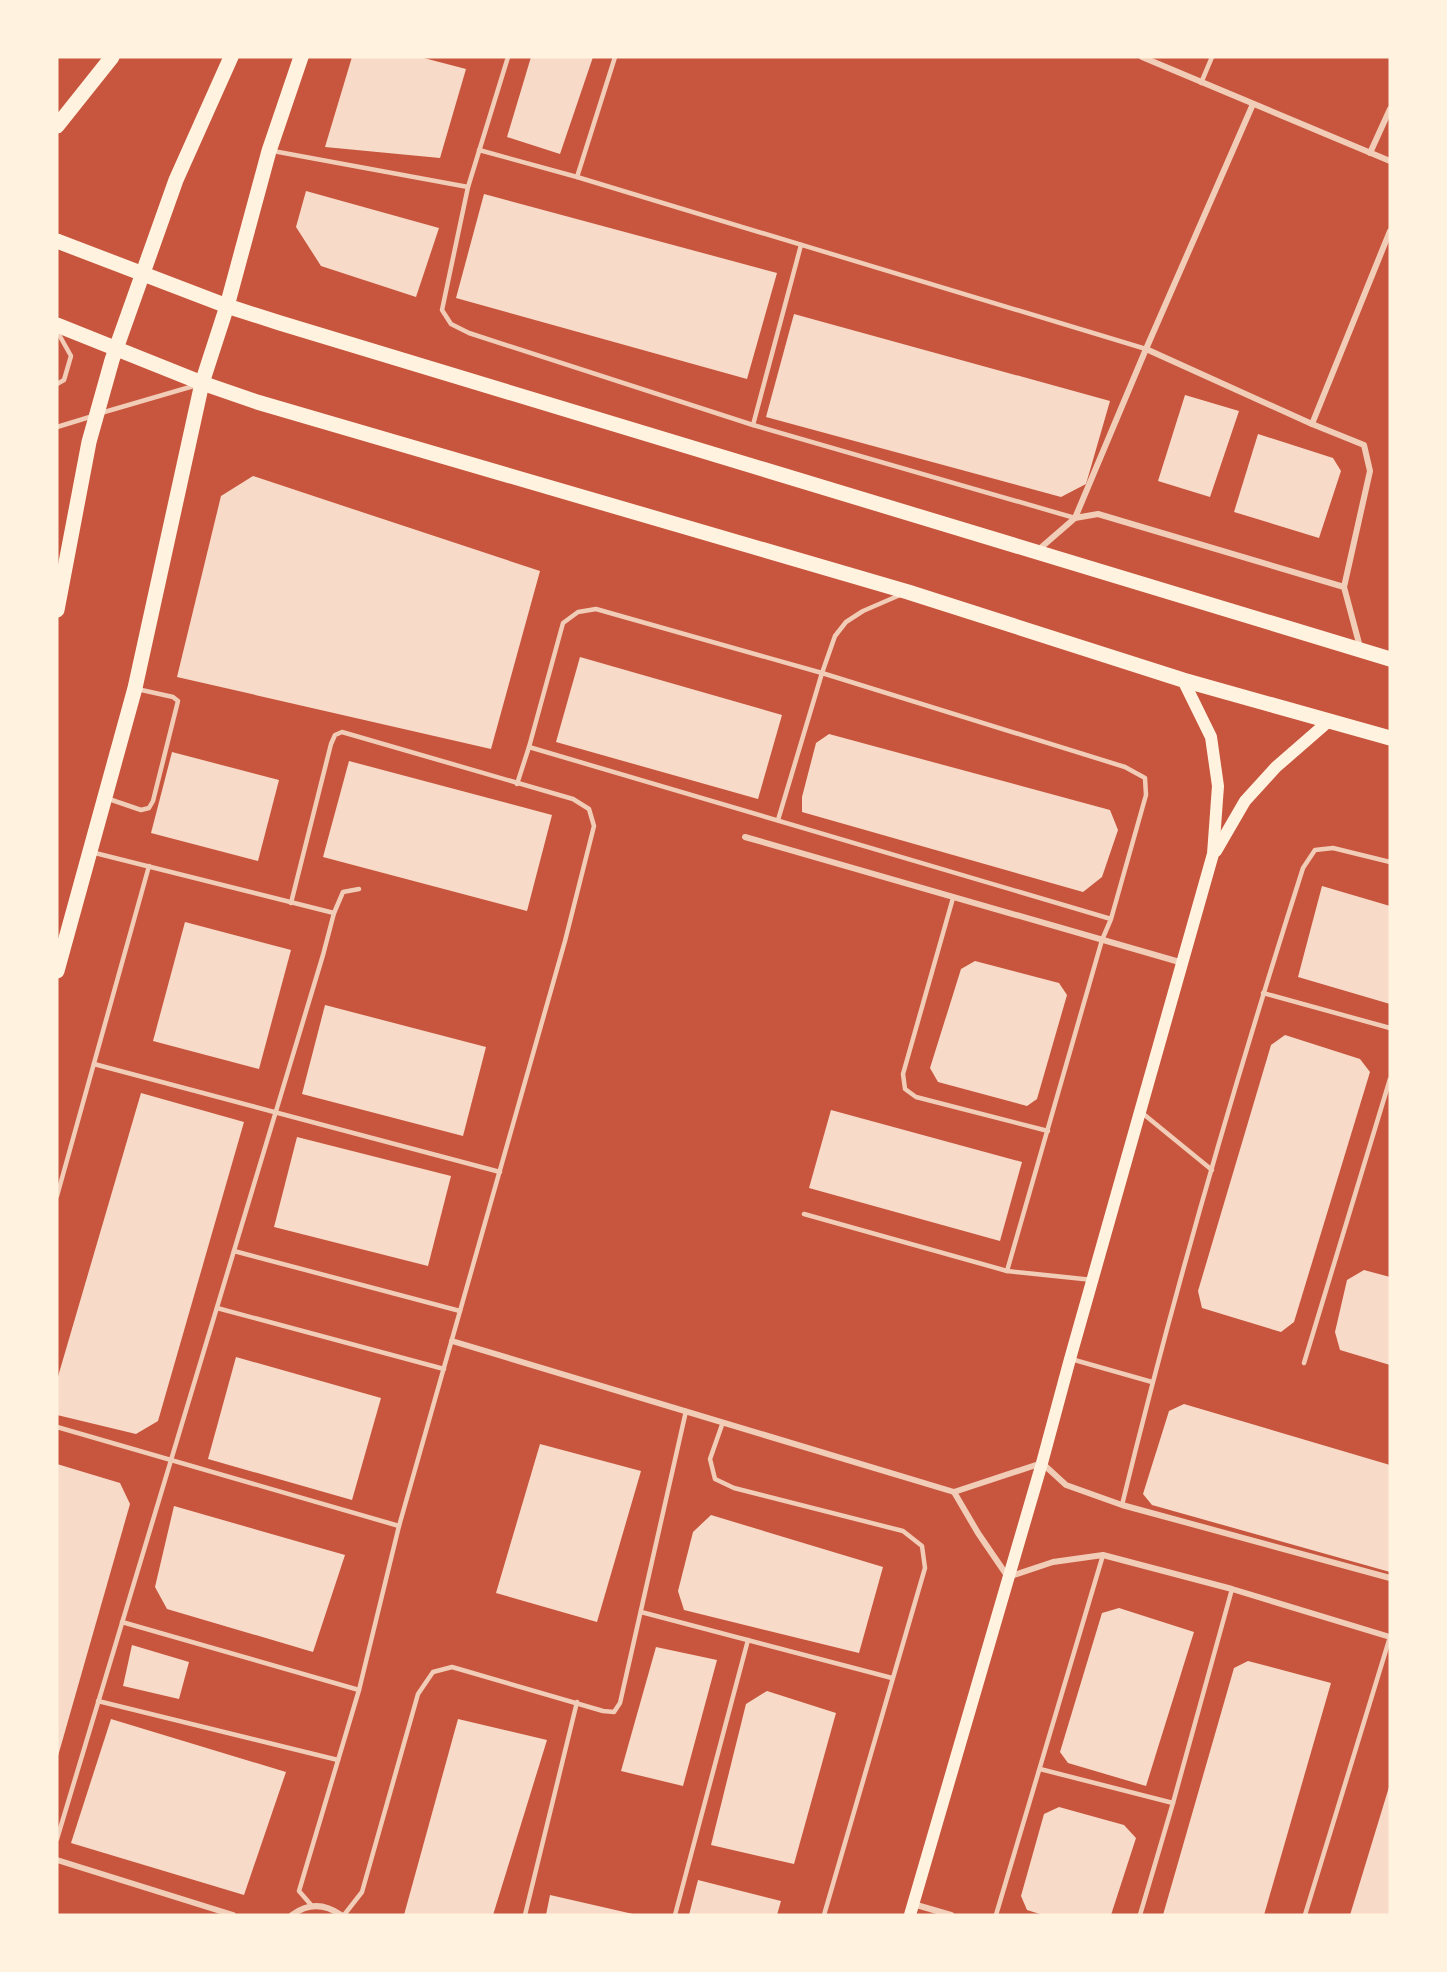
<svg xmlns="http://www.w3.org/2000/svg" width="1447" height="1972" viewBox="0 0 1447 1972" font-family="'Archivo Narrow',sans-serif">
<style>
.building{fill:#f7dbc8}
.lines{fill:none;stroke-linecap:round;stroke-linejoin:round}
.service{stroke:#f1ccb7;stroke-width:4.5}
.minor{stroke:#f1ccb7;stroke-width:6}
.secondary{stroke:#fff3e0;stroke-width:12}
.primary{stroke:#fff3e0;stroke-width:15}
</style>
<rect width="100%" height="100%" fill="#c8553d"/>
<g class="building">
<polygon points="352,57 420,57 466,69 440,158 325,147"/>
<polygon points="531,57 593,57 560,154 507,137"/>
<polygon points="306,191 439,228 416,297 321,266 296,227"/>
<polygon points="484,194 777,273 747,379 456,298"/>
<polygon points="794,314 1110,401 1086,484 1061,497 766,417"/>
<polygon points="1185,395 1239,411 1210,497 1158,481"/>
<polygon points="1258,434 1333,458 1341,471 1319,538 1234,512"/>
<polygon points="253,476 540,571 491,749 177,677 221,496"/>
<polygon points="580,657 782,715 758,799 556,742"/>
<polygon points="829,734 1110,810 1118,830 1102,877 1083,892 802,812 802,797 816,743"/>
<polygon points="172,752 279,780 258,861 151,833"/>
<polygon points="349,761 552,815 527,911 323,857"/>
<polygon points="1322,886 1390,906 1390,1004 1298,977"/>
<polygon points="185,922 291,950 259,1069 153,1041"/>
<polygon points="975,961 1059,983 1067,995 1037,1099 1027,1106 938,1082 930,1068 961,969"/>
<polygon points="325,1005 486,1047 463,1136 302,1094"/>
<polygon points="1285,1035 1360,1059 1370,1072 1294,1322 1281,1332 1202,1308 1198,1291 1271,1045"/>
<polygon points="141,1093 244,1122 158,1421 136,1434 57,1415 57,1380"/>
<polygon points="831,1110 1022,1162 1000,1241 809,1188"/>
<polygon points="297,1137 451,1176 428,1266 274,1227"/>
<polygon points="1364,1270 1390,1277 1390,1365 1340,1350 1335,1332 1347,1280"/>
<polygon points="236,1357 381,1398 352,1500 208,1459"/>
<polygon points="1184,1404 1390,1465 1390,1572 1152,1505 1143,1494 1169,1411"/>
<polygon points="540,1444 641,1471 597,1622 496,1593"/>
<polygon points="57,1464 120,1483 130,1504 58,1756"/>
<polygon points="174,1506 345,1555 313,1652 167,1609 155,1587"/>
<polygon points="711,1515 883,1567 859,1653 684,1610 678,1591 693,1532"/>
<polygon points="1119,1608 1194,1632 1146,1786 1068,1763 1060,1752 1102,1613"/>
<polygon points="132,1645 189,1662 179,1699 123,1686"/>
<polygon points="656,1647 717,1660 683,1786 621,1771"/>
<polygon points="1248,1661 1331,1683 1264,1915 1163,1915 1234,1668"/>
<polygon points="767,1691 836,1713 794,1864 711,1845 746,1704"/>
<polygon points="111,1719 286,1772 244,1895 71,1843"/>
<polygon points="458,1719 547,1740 493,1915 404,1915"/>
<polygon points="1389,1787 1390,1915 1350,1915"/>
<polygon points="1059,1807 1124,1825 1136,1838 1111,1915 1043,1915 1027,1910 1021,1896 1044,1814"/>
<polygon points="698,1880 781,1901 777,1915 689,1915"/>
<polygon points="550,1895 633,1914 633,1915 546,1915"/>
</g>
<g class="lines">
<g class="service">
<polyline points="508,57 468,187 442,310 451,324 469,333 753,425 1075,518"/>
<polyline points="1201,83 1212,57"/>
<polyline points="479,150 577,177 1146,349"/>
<polyline points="273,151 468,187"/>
<polyline points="577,177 615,57"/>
<polyline points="57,331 71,356 64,380 57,384"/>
<polyline points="101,413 197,385"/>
<polyline points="753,425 801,245"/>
<polyline points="57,427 93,416"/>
<polyline points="517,784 529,747"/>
<polyline points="106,798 141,810 149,808 153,801 178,701 173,697 137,689"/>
<polyline points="778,820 822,673 835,636 846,622 863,611 900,595"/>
<polyline points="91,852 334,913"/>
<polyline points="953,898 903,1074 905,1089 916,1097 1048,1131"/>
<polyline points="291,903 331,744 335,735 342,732 573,799 589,809 594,826 565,941 399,1526 359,1690 299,1891 312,1906"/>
<polyline points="1263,993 1390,1028"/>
<polyline points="94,1064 500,1172"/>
<polyline points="1141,1112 1212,1170"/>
<polyline points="57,1196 149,866"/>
<polyline points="804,1214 1007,1271 1093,1280"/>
<polyline points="234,1251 460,1311"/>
<polyline points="1007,1271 1102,940 1111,919 1146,795 1145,778 1125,767 822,673 596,609 578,612 563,623 529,747 1111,919"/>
<polyline points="217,1308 444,1369"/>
<polyline points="1071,1359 1152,1382"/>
<polyline points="1304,1363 1390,1079"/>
<polyline points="723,1422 710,1459 715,1479 734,1488 903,1531 922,1546 925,1568 824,1915"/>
<polyline points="57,1427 399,1526"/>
<path d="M 1122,1505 C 1174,1291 1236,1078 1303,868 L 1315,850 L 1333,848 L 1390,862"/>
<polyline points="641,1612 892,1678"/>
<polyline points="122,1622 359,1690"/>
<polyline points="98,1701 338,1760"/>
<polyline points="1040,1769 1173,1803"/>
<polyline points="57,1839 323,955 334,913 343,892 359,889"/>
<polyline points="344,1915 362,1892 418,1694 433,1672 452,1667 603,1711 614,1712 620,1703 686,1411"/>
<polyline points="525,1915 577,1702"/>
<polyline points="675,1915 748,1640"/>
<polyline points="996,1915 1103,1555"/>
<polyline points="1140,1915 1173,1803 1232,1589"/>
<polyline points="1305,1915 1390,1637"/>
</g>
<g class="minor">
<polyline points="1142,57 1390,161"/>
<polyline points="1370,153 1390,109"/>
<polyline points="1146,349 1312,424 1364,445 1370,471 1344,587"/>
<polyline points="1312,424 1390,231"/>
<polyline points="1075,518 1146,349 1253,104"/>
<polyline points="1037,551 1075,518 1098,514 1344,587 1360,647"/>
<polyline points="745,837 1183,963"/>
<polyline points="452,1341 954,1492"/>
<polyline points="954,1492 978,1533 1008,1577 1053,1562 1103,1555 1232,1589 1390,1637"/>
<polyline points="954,1492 1042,1463 1066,1485 1122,1505 1390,1578"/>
<polyline points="57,1860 233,1915"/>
<polyline points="913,1904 951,1915"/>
<path d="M 292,1915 C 308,1903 324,1903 341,1915"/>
</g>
<g class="secondary">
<polyline points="1216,851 1245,801 1276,767 1330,720"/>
<polyline points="910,1915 1042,1463 1070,1359 1213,854 1218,786 1211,737 1183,680"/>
</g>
<g class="primary">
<polyline points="57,126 112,57"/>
<polyline points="57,241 227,306 280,323 1390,659"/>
<polyline points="57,325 202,383 257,402 908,592 1183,680 1390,738"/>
<polyline points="57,610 89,442 112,360 176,180 231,57"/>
<polyline points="57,971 135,688 202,383 227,306 269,151 301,57"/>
</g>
</g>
<rect width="1447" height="1972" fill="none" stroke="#fff3e0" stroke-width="117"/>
</svg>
